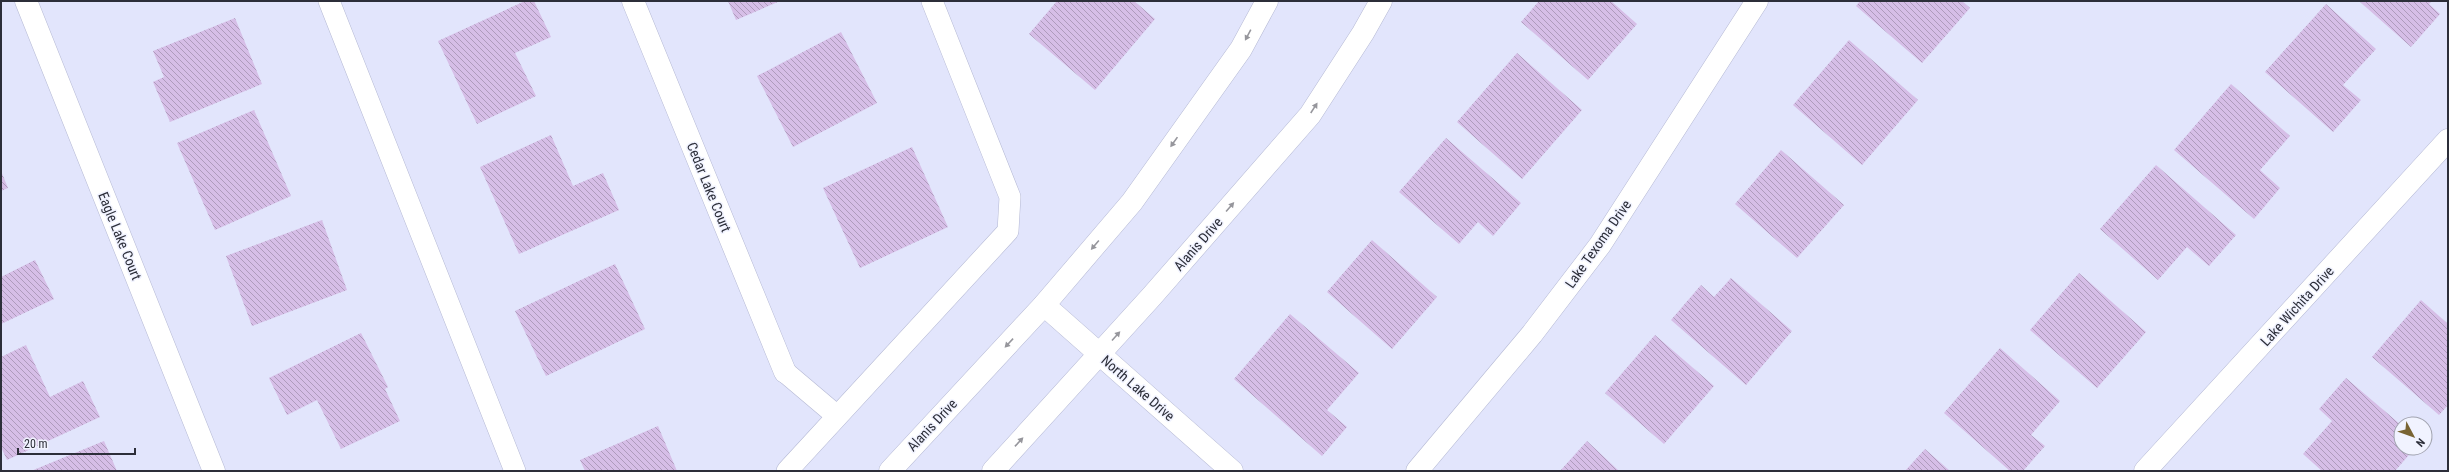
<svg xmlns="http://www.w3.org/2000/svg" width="2449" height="472" viewBox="0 0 2449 472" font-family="'Roboto Condensed',sans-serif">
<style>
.building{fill:url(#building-back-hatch)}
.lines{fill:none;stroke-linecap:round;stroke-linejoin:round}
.service-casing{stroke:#b5b9d4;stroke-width:22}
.minor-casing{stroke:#b5b9d4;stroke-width:23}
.secondary-casing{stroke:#b5b9d4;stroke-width:23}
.service{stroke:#fff;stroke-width:21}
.minor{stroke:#fff;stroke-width:22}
.secondary{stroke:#fff;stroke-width:22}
.oneway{fill:#96969c}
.labels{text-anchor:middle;stroke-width:3;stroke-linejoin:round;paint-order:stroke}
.street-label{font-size:14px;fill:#2c2e39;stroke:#f1f3ff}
</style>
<defs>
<pattern id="building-back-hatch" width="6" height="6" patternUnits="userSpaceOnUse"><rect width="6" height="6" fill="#d6bee7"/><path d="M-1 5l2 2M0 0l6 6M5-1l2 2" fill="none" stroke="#ae9bbc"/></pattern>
</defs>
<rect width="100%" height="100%" fill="#e2e5fc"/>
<g class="building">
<polygon points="525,1 534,1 551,37 515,53 536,96 477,124 438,41"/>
<polygon points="728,1 780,1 736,20"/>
<polygon points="1057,1 1134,1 1155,19 1095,90 1029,34"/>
<polygon points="1539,1 1611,1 1637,24 1588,80 1521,22"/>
<polygon points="1860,1 1962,1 1970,8 1922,63 1856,6"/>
<polygon points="2359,1 2432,1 2429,4 2440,14 2411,47"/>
<polygon points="2326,4 2376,49 2343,85 2361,100 2333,132 2265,72"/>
<polygon points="235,18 262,84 170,122 153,82 164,77 153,51"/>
<polygon points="841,32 877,103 793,147 757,76"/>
<polygon points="1849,40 1918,100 1862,165 1793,105"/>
<polygon points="1517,53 1582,110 1522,179 1457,122"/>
<polygon points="2231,84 2290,136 2260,170 2280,188 2254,219 2174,150"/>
<polygon points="254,110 291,196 215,230 177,143"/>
<polygon points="551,135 573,186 603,173 619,210 519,254 480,167"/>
<polygon points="1446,138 1521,203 1493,236 1478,222 1459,244 1399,192"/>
<polygon points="912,147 948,227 860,268 823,188"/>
<polygon points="1781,150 1844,205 1797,258 1735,204"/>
<polygon points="2156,165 2236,235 2209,266 2187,247 2158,280 2100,229"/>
<polygon points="1,171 8,188 1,191"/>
<polygon points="322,220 347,290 252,326 226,256"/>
<polygon points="1372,240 1437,297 1392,349 1327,292"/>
<polygon points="35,260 54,299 1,324 1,277"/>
<polygon points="615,264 645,329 546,376 515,311"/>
<polygon points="2079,273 2146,332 2097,388 2030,330"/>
<polygon points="1731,278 1792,331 1746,385 1671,320 1701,285 1714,297"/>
<polygon points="2421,300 2448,324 2448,405 2439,415 2372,357"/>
<polygon points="1290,314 1359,373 1327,410 1347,427 1322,456 1234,379"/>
<polygon points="361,333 388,387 385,389 400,421 341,449 317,400 287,415 269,378"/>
<polygon points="1655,335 1714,386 1664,444 1605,393"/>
<polygon points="26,345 50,397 83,381 100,417 7,460 1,447 1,357"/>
<polygon points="2000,348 2060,401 2031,435 2045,446 2023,471 2010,471 1944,413"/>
<polygon points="2346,378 2401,425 2401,448 2415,448 2395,471 2322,471 2303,454 2332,421 2319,409"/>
<polygon points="658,426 677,471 585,471 580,460"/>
<polygon points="104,441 117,471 31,471"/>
<polygon points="1587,441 1619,471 1560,471"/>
<polygon points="1925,449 1950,471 1905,471"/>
</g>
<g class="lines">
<defs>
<g id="service">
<polyline points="329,1 515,471"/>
<polyline points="785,372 837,416"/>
<polyline points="787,471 1008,231 1010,197 932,1"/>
</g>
<g id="minor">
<polyline points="26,1 214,471"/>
<polyline points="633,1 785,372"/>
<polyline points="1044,305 1232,471"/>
<polyline points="1417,471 1532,334 1600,245 1757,1"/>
<polyline points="2145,471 2448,140"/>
</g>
<g id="secondary">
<polyline points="890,471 1044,305 1132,202 1241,49 1267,1"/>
<polyline points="993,471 1152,296 1310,115 1363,33 1381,1"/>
</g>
</defs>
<use href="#service" class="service-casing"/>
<use href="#minor" class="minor-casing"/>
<use href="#secondary" class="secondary-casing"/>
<use href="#service" class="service"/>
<use href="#minor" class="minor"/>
<use href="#secondary" class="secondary"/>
</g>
<defs><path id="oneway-solid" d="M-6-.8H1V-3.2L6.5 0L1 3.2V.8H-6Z"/></defs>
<g class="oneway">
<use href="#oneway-solid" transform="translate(1248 35) rotate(118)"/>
<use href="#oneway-solid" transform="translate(1314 108) rotate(-57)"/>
<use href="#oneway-solid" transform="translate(1174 142) rotate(125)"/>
<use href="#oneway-solid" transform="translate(1230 207) rotate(-49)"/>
<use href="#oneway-solid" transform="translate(1095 245) rotate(130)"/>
<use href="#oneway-solid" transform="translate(1116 336) rotate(-48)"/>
<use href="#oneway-solid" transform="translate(1009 343) rotate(133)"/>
<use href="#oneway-solid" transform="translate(1019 442) rotate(-47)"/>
</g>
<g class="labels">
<g class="street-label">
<text transform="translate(709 187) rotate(68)" y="5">Cedar Lake Court</text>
<text transform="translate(120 236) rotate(68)" y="5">Eagle Lake Court</text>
<text transform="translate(1198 244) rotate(-49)" y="5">Alanis Drive</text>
<text transform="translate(1598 244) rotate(-55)" y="5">Lake Texoma Drive</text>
<text transform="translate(2297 306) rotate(-48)" y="5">Lake Wichita Drive</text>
<text transform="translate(1138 388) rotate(41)" y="5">North Lake Drive</text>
<text transform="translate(932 425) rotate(-47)" y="5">Alanis Drive</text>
</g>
</g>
<rect width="2449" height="472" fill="none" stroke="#2c2e39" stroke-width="4"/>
<g transform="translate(2413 436) rotate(131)"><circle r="19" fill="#f1f3ff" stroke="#a2a4b0"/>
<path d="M0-3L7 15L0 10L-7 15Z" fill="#796433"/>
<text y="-6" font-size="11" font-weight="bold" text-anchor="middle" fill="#2c2e39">N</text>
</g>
<path d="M18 448v6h117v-6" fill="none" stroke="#2c2e39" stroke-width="2"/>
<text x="24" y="448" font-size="12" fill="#2c2e39" stroke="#f1f3ff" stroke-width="3" paint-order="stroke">20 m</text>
</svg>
